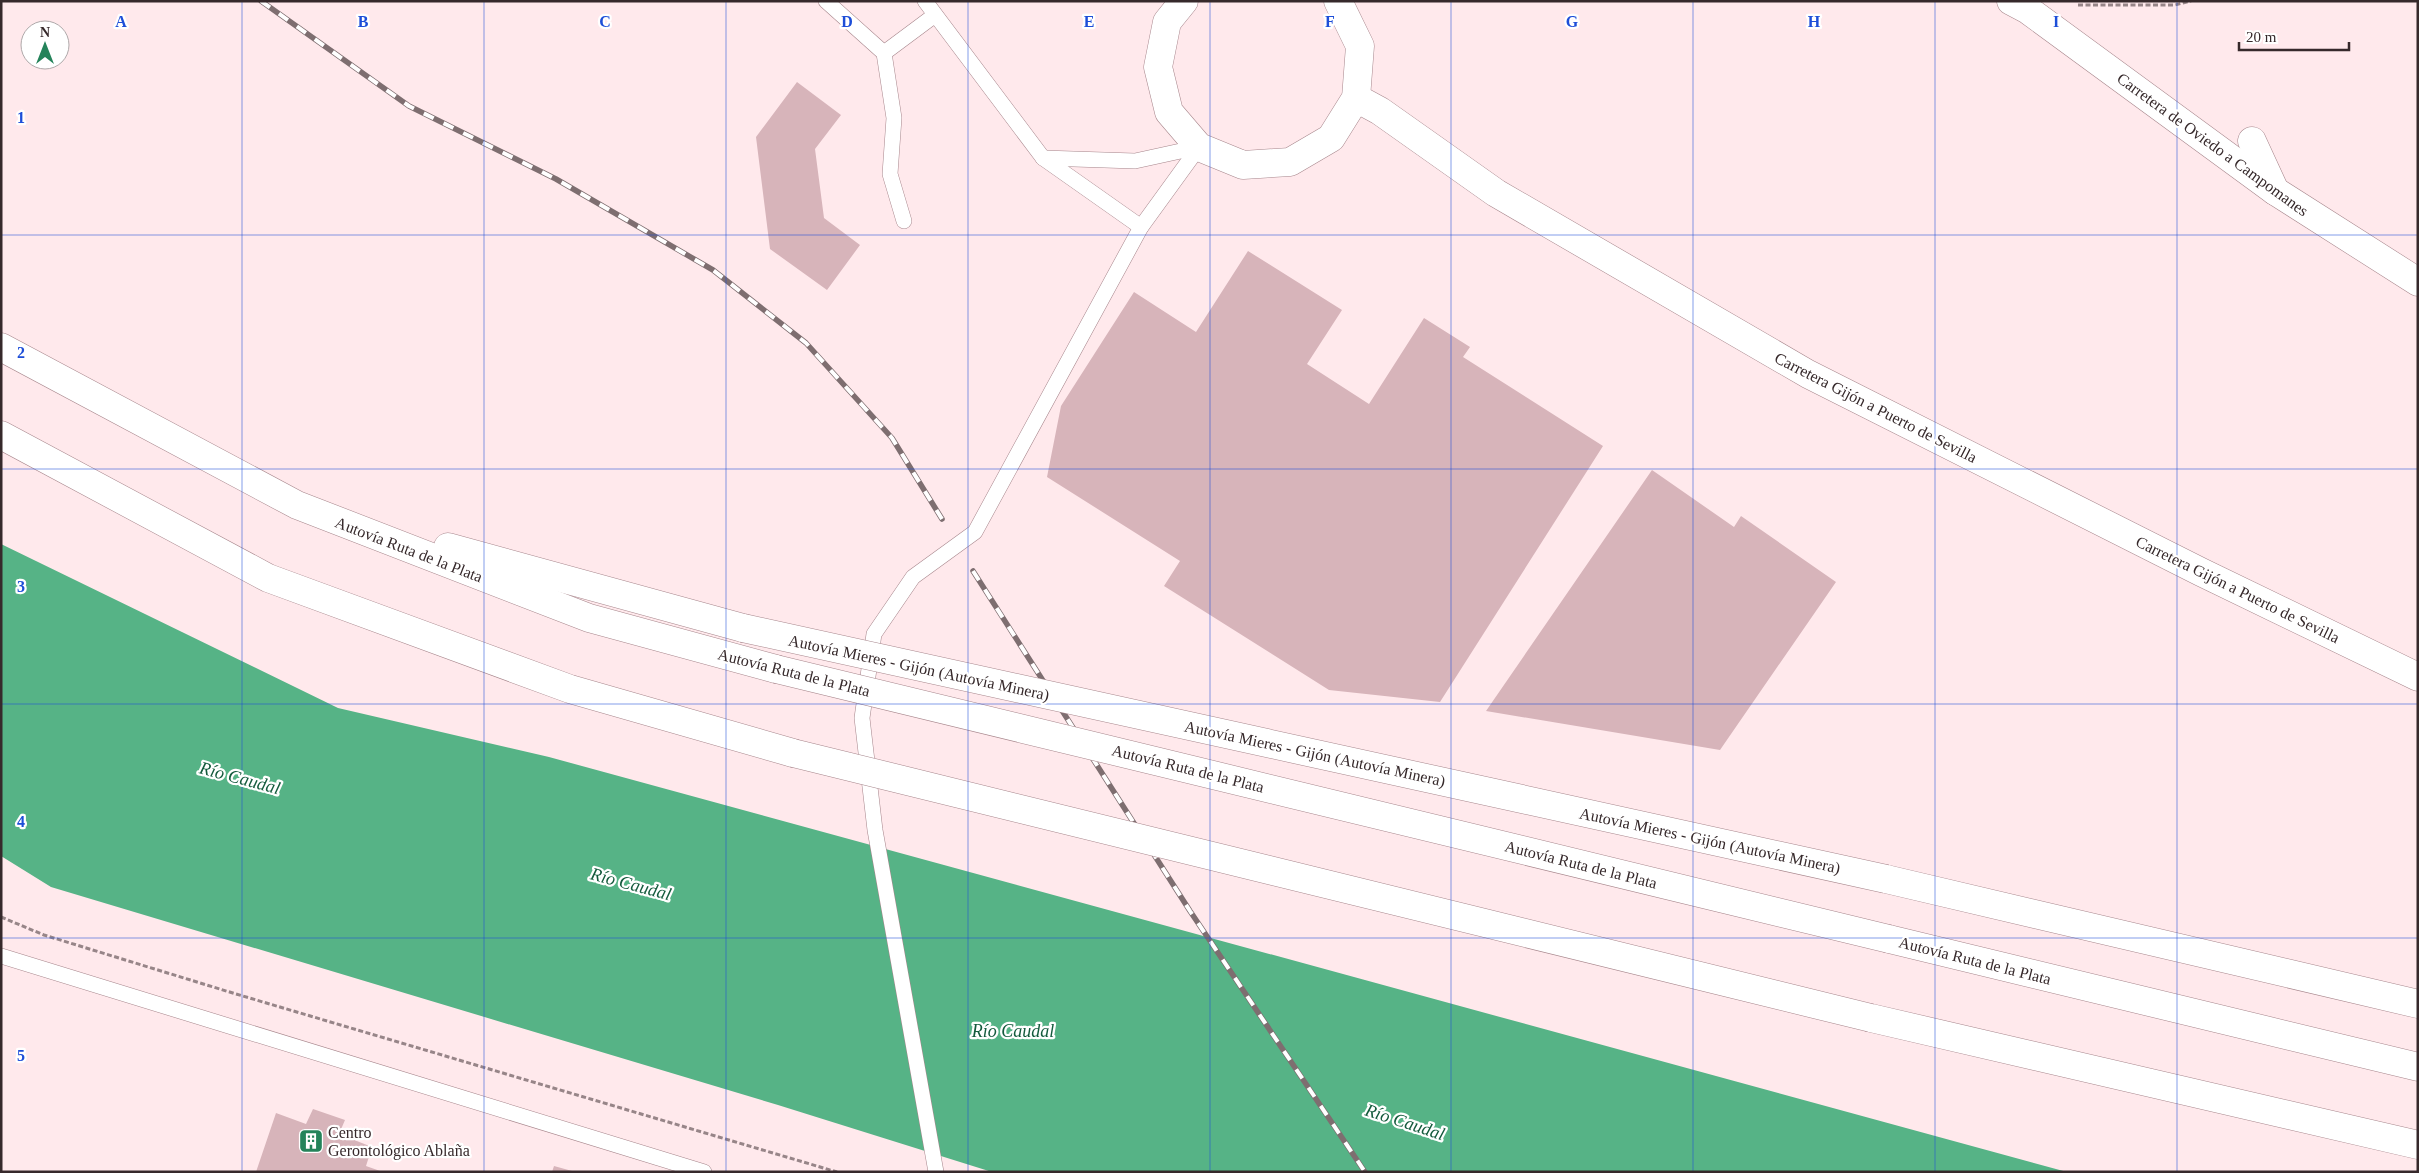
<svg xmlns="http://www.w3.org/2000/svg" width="2419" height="1173" viewBox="0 0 2419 1173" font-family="Georgia,serif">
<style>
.water{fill:#56b386}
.building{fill:#d7b4ba}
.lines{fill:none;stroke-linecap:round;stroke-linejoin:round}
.service-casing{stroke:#a7868c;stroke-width:16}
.minor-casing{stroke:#a7868c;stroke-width:29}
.tertiary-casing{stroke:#a7868c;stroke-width:29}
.trunk-casing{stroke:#a7868c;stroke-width:29}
.motorway-casing{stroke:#a7868c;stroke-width:29}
.path{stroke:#978588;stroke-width:3;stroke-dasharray:5 2.5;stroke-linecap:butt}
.service{stroke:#fff;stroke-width:15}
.minor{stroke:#fff;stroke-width:28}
.tertiary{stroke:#fff;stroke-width:28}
.trunk{stroke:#fff;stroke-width:28}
.motorway{stroke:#fff;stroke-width:28}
.rail-casing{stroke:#7e6e70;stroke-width:5.5}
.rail{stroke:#fff;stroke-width:4;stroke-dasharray:11;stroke-linecap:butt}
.motorway-bridge-casing{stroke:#a7868c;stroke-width:29;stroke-linecap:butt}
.motorway-bridge{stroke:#fff;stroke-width:28}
.grid{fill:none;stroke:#1d4ed8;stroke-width:1;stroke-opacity:0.55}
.labels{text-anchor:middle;stroke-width:4.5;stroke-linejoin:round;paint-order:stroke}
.street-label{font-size:16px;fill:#36292b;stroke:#fff}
.poi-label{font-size:16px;fill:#36292b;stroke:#fff;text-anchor:start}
.water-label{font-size:18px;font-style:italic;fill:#145b3d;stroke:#fff}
.grid-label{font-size:16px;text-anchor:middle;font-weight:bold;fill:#1d4ed8;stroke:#fff;stroke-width:4.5;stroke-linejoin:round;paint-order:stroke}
</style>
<rect width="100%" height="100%" fill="#ffe9ec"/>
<polygon class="water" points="1,544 338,708 549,757 2067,1172 992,1172 778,1105 51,887 1,856"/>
<g class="building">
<polygon points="797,82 841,115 815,149 824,218 860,245 827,290 770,249 756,137"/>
<polygon points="1248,251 1342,310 1307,364 1369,404 1424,318 1470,347 1463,357 1603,446 1440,702 1329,690 1164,586 1180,561 1047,477 1061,406 1134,292 1196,332"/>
<polygon points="1652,470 1734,527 1741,516 1836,582 1720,750 1486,711"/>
<polygon points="313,1109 345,1120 339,1134 372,1147 366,1166 383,1172 256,1172 276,1113 306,1124"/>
<polygon points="554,1166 572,1171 572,1172 552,1172"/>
</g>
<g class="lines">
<defs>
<g id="service">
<polyline points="826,1 884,53"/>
<polyline points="925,1 1043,158 1141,227"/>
<polyline points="1043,158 1135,161 1199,147"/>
<polyline points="904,221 890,174 894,118 884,53 935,15"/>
<polyline points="1,956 704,1172"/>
<polyline points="936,1172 875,830 862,718 874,634 913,577 975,532 1141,227 1199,147"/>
</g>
<polyline id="minor" points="2252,141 2275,191"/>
<polyline id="tertiary" points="2011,1 2028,10 2275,191 2418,282"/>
<g id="trunk">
<polyline points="1184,1 1167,22 1158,67 1169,112 1199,147 1243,165 1290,162 1331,138 1356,98 1360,46 1338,1"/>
<polyline points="1356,98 1380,111 1496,193 1808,374 2201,572 2418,677"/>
</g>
<g id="motorway">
<polyline points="1,347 297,505 589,618 776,669"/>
<polyline points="1,435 268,578 570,689 793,753"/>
<polyline points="448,547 743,628"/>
<polyline points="1886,879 2418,1004"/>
<polyline points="1889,939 2418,1067"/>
<polyline points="1871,1018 2418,1145"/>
</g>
</defs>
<use href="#service" class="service-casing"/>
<use href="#minor" class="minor-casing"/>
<use href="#tertiary" class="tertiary-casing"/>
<use href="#trunk" class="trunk-casing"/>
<use href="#motorway" class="motorway-casing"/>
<g class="path">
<polyline points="2078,5 2175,5 2191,1"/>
<polyline points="1,917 44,935 236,994 837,1172"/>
</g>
<use href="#service" class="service"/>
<use href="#minor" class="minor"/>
<use href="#tertiary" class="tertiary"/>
<use href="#trunk" class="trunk"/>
<use href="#motorway" class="motorway"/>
<defs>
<g id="rail">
<polyline points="261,1 409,106 556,179 713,270 806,343 892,438 942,519"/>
<polyline points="973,571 1190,911 1365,1172"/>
</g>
</defs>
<use href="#rail" class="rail-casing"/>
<use href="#rail" class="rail"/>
<defs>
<g id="motorway-bridge">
<polyline points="743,628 1886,879"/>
<polyline points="776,669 1889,939"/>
<polyline points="793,753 1871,1018"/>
</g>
</defs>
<use href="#motorway-bridge" class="motorway-bridge-casing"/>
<use href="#motorway-bridge" class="motorway-bridge"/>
</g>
<path class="grid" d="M 242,1 L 242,1172M 484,1 L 484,1172M 726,1 L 726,1172M 968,1 L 968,1172M 1210,1 L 1210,1172M 1451,1 L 1451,1172M 1693,1 L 1693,1172M 1935,1 L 1935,1172M 2177,1 L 2177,1172M 1,235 L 2418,235M 1,469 L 2418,469M 1,704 L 2418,704M 1,938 L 2418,938"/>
<defs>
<symbol id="building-square" viewBox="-11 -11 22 22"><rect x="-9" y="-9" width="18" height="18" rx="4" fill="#24835a" stroke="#fff"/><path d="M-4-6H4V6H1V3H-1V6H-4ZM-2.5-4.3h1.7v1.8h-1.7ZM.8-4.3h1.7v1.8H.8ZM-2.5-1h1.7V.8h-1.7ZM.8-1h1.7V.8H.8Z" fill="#fff"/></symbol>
</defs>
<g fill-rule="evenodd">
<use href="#building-square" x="297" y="1127" width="28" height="28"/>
</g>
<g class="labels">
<g class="street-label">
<text transform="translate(2213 144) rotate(36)" y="6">Carretera de Oviedo a Campomanes</text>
<text transform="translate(1876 407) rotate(27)" y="6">Carretera Gijón a Puerto de Sevilla</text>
<text transform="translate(409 549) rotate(21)" y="6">Autovía Ruta de la Plata</text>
<text transform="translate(2238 589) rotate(26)" y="6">Carretera Gijón a Puerto de Sevilla</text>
<text transform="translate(919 667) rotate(12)" y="6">Autovía Mieres - Gijón (Autovía Minera)</text>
<text transform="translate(794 672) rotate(14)" y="6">Autovía Ruta de la Plata</text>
<text transform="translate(1315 753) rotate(12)" y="6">Autovía Mieres - Gijón (Autovía Minera)</text>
<text transform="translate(1188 768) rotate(14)" y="6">Autovía Ruta de la Plata</text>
<text transform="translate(1710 840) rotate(12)" y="6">Autovía Mieres - Gijón (Autovía Minera)</text>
<text transform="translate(1581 864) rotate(14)" y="6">Autovía Ruta de la Plata</text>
<text transform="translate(1975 960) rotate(14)" y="6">Autovía Ruta de la Plata</text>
</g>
<g class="poi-label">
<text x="328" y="1138">Centro<tspan x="328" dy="18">Gerontológico Ablaña</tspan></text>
</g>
<g class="water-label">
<text transform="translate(240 778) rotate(15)" y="6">Río Caudal</text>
<text transform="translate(631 884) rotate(15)" y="6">Río Caudal</text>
<text x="1013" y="1037">Río Caudal</text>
<text transform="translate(1405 1122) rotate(18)" y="6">Río Caudal</text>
</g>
</g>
<g class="grid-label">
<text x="121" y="27">A</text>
<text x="363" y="27">B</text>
<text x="605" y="27">C</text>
<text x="847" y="27">D</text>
<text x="1089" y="27">E</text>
<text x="1330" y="27">F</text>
<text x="1572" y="27">G</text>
<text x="1814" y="27">H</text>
<text x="2056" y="27">I</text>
<text x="21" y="123">1</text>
<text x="21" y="358">2</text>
<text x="21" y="592">3</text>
<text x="21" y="827">4</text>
<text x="21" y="1061">5</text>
</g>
<rect width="2419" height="1173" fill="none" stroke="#36292b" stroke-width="5"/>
<g transform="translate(45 45)"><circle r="24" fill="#ffffff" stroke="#afa9aa"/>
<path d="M0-4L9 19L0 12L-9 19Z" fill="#24835a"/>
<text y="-8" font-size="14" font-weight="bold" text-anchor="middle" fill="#36292b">N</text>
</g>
<path d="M2239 42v8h110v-8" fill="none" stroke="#36292b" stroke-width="2.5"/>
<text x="2246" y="42" font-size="15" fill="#36292b" stroke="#ffffff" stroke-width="4" paint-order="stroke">20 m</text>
</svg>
